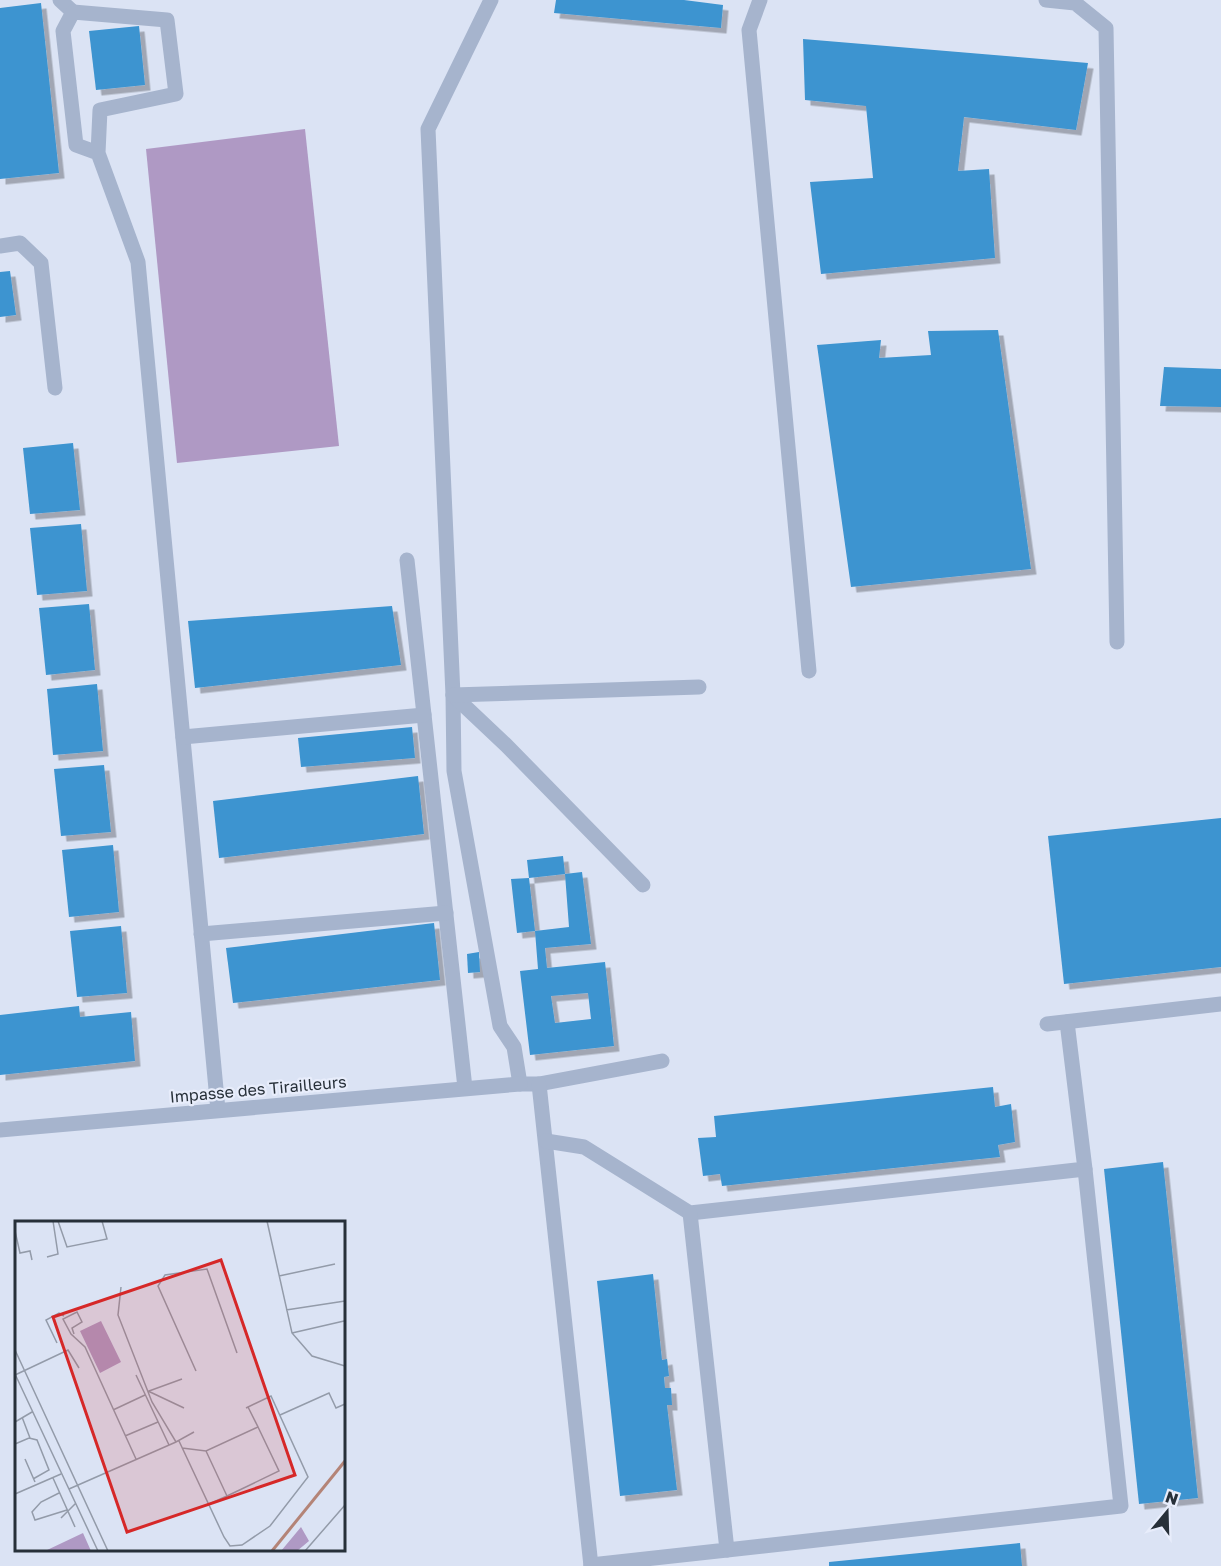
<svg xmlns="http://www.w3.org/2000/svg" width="1221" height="1566" viewBox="0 0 1221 1566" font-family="'Golos Text',sans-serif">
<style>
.green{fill:#af99c4}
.building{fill:#3d94d0;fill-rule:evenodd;filter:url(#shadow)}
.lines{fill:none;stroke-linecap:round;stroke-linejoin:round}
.lane{stroke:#a6b4cd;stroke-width:15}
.labels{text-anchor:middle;stroke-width:4.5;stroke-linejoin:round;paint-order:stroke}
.street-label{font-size:16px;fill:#273039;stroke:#e8edfb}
.inset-river{fill:none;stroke:#b48477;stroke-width:3}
.inset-road{fill:none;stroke:#939ba9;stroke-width:1.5}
.view{fill:#d62828;fill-opacity:0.15;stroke:#d62828;stroke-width:3}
.inset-edge{fill:none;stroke:#273039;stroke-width:3}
</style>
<defs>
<filter id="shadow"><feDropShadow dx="5.5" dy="5.5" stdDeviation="0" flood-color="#0004"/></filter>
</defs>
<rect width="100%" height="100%" fill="#dbe3f4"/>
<polygon class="green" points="305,129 339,446 177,463 146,149"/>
<g class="building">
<polygon points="556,0 684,0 723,5 721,28 554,13"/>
<polygon points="41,3 59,173 0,179 0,8"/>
<polygon points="139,26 145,85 96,90 89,31"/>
<polygon points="803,39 1088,63 1076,130 964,117 958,171 989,169 995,258 821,274 810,182 873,178 866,106 805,100"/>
<polygon points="10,271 16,315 0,317 0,272"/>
<polygon points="998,330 1031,569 851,587 817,345 881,340 879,358 931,355 928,331"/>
<polygon points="1164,367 1221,369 1221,407 1160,406"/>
<polygon points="73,443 80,510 30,514 23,448"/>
<polygon points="81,524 87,591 37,595 30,528"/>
<polygon points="89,604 95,670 46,675 39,608"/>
<polygon points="392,606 401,665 195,688 188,621"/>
<polygon points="97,684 103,751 53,755 47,689"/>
<polygon points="412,727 415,758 301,767 298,738"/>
<polygon points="104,765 111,832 61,836 54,769"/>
<polygon points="418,776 424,834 219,858 213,801"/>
<polygon points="1221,818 1221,967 1064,984 1048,836"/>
<polygon points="113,845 119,912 69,917 62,850"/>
<polygon points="563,856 565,874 529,878 535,931 517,933 511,879 529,878 527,860"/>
<path d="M 582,872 L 591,944 L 545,948 L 547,968 L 605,962 L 614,1046 L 530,1055 L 520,971 L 538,969 L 535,931 L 569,927 L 565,874 ZM 588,993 L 591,1019 L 555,1023 L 551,996 Z"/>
<polygon points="434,923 440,980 233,1003 226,948"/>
<polygon points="121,926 127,993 77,997 70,931"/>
<polygon points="479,952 480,972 468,973 467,954"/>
<polygon points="79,1006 80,1017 131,1012 135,1061 0,1075 0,1015"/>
<polygon points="993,1087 995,1107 1011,1104 1015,1142 998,1145 1000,1157 722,1186 720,1174 703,1176 698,1138 716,1137 714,1116"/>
<polygon points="1163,1162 1198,1498 1139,1504 1104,1169"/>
<polygon points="653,1274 662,1360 667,1359 669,1376 664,1377 665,1388 671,1388 672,1405 667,1405 677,1490 620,1496 597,1281"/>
<polygon points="1020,1543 1022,1566 829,1566 829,1562"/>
</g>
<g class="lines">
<g class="lane">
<polyline points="60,0 73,12"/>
<polyline points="491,0 428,129 453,695 454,771 500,1026 514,1047 520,1084 539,1084 662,1061"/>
<polyline points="760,0 749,30 809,671"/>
<polyline points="1046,0 1075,3 1106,28 1117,642"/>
<polyline points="98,153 76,145 63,31 73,12 167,20 176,94 100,110 98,153 138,262 218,1110"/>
<polyline points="0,246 20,243 41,263 55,388"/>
<polyline points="407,560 465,1088"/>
<polyline points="453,695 506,745 643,885"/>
<polyline points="453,695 699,687"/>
<polyline points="183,737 424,715"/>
<polyline points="201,934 446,913"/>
<polyline points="1047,1024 1221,1004"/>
<polyline points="539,1084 591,1566"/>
<polyline points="0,1130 520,1084"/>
<polyline points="546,1141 584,1147 690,1213 1085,1169 1067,1022"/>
<polyline points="727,1550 1121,1506 1085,1169"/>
<polyline points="591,1565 727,1550 690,1213"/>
</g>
</g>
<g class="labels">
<g class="street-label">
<text transform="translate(258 1089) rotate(-5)" y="6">Impasse des Tirailleurs</text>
</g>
</g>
<g transform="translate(15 1221)">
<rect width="330" height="330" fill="#dbe3f4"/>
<path d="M 86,100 L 106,141 L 85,152 L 65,110 ZM 286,306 L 294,320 L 282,330 L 266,330 ZM 68,312 L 76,330 L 30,330 Z" fill="#af99c4"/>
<path class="inset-river" d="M 257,330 L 330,240"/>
<path class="inset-road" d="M 43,0 L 52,26 L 92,18 L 87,0M 252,0 L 277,112 L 297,135 L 330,145M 0,10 L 5,32 L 15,30 L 17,39M 32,36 L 43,33 L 38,0M 264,55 L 320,43M 106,66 L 103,94 L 137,181 L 161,221 L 179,211M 271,89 L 330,80M 277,112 L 329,100M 59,113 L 57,107 L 67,101 L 62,91 L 48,98 L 56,113 L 70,126 L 121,238M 42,122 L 31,99 L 44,92 L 49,95M 0,129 L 93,330M 181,150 L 143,65 L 150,54 L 192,48 L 222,132M 0,153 L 83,330M 0,154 L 53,129 L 64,147M 121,154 L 154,224M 133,170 L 169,187M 134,170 L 167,158M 98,189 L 130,174M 265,194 L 314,172 L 321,187 L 330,183M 7,196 L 15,217M 0,201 L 17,191M 110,215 L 143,201M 164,220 L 209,316 L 215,325 L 227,324 L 255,305 L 293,256 L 256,175 L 231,187M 0,223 L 14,217 L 22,219 L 34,249 L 18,258M 167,227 L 191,230 L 243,206 L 233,186M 191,230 L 212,275 L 194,283M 10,238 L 20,261M 38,257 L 60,306M 54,268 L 161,221M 44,272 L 26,281 L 17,291 L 20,299 L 52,289M 0,273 L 46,253M 212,275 L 264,250 L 243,206M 46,297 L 61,282M 290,330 L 330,284"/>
<path class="view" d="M 206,39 L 280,254 L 112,311 L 38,96 Z"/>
<rect width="330" height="330" class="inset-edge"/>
</g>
<g transform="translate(1167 1512) rotate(19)" stroke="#e8edfb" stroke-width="4.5" paint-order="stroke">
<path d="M0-4.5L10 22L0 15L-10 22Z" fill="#273039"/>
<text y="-9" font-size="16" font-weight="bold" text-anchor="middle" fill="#273039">N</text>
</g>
</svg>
